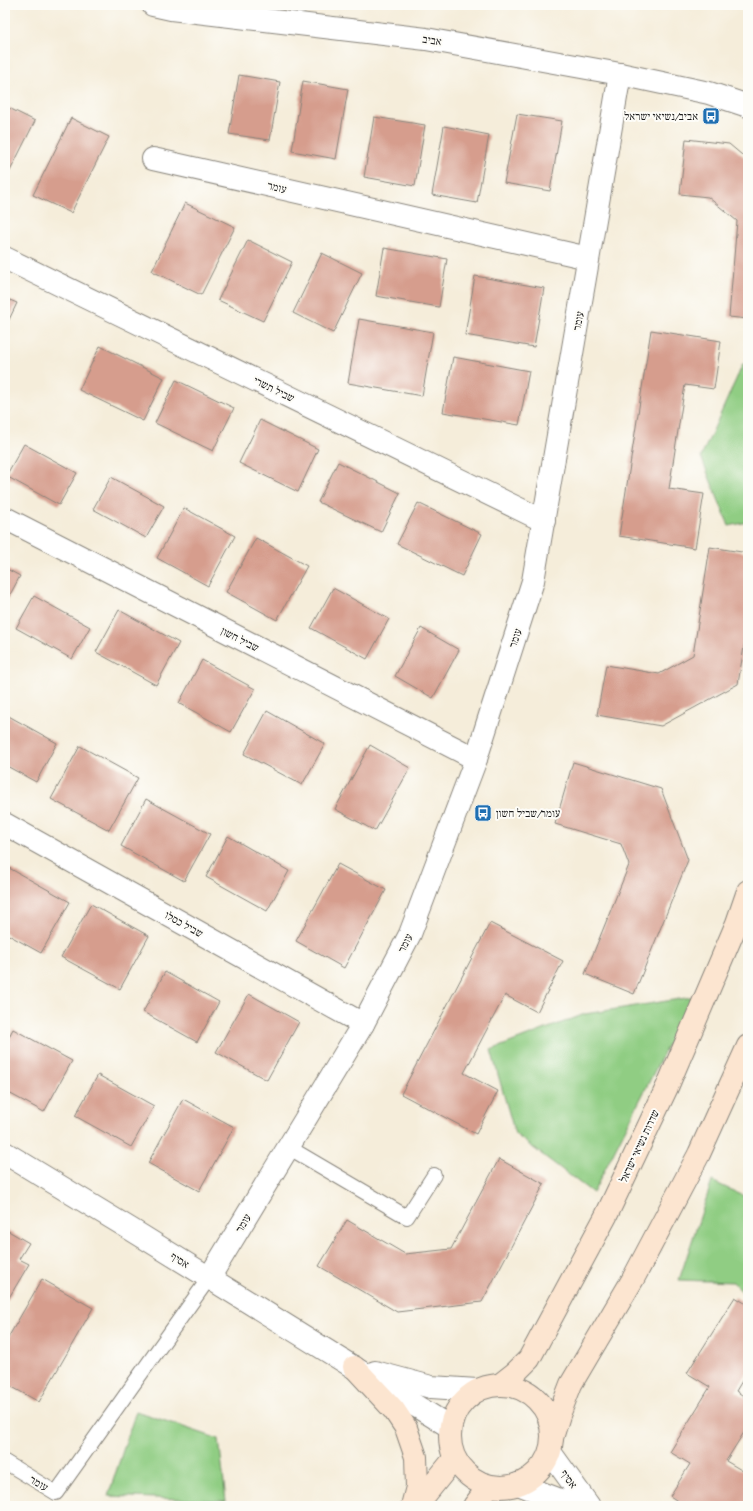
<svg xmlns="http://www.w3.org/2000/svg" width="753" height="1511" viewBox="0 0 753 1511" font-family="'IM FELL English','Frank Ruhl Libre',serif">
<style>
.green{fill:#90cd83;stroke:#567450}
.building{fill:#d69d8d}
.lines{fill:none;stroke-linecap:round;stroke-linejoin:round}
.lane-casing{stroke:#88847b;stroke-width:16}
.street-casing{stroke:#88847b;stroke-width:24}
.secondary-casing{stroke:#88847b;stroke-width:24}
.lane{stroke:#fff;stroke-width:14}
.street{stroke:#fff;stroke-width:22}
.secondary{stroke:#fce5d0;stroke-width:22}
.labels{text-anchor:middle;stroke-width:4;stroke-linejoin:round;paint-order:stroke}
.street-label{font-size:11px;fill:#1c1c1c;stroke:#fdfcf7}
.poi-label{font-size:11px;fill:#1c1c1c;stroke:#fdfcf7;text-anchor:end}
</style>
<rect width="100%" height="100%" fill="#fdfcf7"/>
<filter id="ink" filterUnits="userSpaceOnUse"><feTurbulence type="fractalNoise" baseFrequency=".025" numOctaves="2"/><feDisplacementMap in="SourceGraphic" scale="8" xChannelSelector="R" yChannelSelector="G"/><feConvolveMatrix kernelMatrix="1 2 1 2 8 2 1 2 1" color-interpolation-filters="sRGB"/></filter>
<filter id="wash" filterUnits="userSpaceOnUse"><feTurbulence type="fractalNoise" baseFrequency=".012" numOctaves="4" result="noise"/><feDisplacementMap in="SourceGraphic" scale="16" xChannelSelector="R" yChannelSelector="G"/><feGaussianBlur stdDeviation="0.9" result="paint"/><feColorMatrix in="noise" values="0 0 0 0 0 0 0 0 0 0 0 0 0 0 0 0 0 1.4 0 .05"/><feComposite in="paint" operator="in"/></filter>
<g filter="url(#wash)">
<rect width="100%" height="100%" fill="#f5edda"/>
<g class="green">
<polygon points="748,363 748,522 729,526 701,457 743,364"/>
<polygon points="692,997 593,1193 515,1134 491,1050 585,1014"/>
<polygon points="712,1181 748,1198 748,1298 733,1282 679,1280"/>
<polygon points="136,1411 219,1439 226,1501 108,1496"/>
</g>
<g id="blocks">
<g class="building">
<polygon points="239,75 280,82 270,140 229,134"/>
<polygon points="303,81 348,89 336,159 292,151"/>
<polygon points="5,106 35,121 7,177 5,176"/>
<polygon points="517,114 562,121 550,191 504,183"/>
<polygon points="374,117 425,125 415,186 364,177"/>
<polygon points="71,118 109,137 71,213 33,195"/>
<polygon points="444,126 489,135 477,203 432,195"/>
<polygon points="686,139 729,144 748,160 748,319 729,317 737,221 708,197 680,194"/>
<polygon points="185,203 235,227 201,295 152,271"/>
<polygon points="248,240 292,262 263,321 218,300"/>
<polygon points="384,248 447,259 439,307 376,296"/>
<polygon points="322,253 362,273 333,333 293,313"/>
<polygon points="475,276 544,288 534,347 465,335"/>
<polygon points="5,298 17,303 5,328"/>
<polygon points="359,319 433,332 422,396 348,383"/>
<polygon points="651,330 721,341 714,389 685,385 669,489 704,494 695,548 619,536"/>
<polygon points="100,346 164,378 143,421 79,390"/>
<polygon points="453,357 529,371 519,425 443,412"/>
<polygon points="176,380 234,408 213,451 155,423"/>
<polygon points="260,420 318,449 298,492 239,463"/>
<polygon points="24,444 77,473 59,505 6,476"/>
<polygon points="338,462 400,493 381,532 318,502"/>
<polygon points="111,477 164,506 146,538 93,509"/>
<polygon points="418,503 482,534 462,576 397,544"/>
<polygon points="184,508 235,536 208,586 157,558"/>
<polygon points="256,538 307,566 277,620 226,592"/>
<polygon points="710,547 748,553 748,622 738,684 661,726 597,715 606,665 659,674 693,655"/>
<polygon points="5,568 20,576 5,604"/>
<polygon points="333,588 389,619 367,659 311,628"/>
<polygon points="34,596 90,627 72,659 16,628"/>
<polygon points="119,610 179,643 156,685 96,652"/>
<polygon points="421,628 459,650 433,698 395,676"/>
<polygon points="202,660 255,689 231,732 179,703"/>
<polygon points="267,711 325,744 302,785 244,754"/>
<polygon points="5,714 57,743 36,782 5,765"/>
<polygon points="370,745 410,768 375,831 335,809"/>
<polygon points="80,746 138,778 109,830 51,799"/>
<polygon points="573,762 661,789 688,860 634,994 585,974 629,865 621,844 555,824"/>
<polygon points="146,799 210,834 184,881 121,846"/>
<polygon points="228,836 289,871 267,911 206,877"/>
<polygon points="338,864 386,890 344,968 296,941"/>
<polygon points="9,868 70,902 41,953 5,933 5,874"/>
<polygon points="91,904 149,936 120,989 61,957"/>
<polygon points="490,923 563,961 537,1012 505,995 464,1073 498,1091 476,1134 401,1094"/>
<polygon points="165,972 219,1002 197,1042 143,1012"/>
<polygon points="249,994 299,1022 267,1080 216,1052"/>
<polygon points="13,1029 72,1061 44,1112 5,1091 5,1044"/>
<polygon points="98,1075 154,1106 131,1147 75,1116"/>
<polygon points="183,1099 234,1127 199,1191 148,1163"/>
<polygon points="499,1159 544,1184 482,1302 397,1312 319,1266 347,1220 405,1254 451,1249"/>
<polygon points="5,1229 29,1243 19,1259 29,1264 7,1301 5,1300"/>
<polygon points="42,1279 93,1308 39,1402 5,1383 5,1343"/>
<polygon points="735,1297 748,1305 748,1371 736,1391 748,1399 748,1426 726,1461 748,1474 748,1506 685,1506 670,1496 690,1464 670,1452 710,1387 687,1373"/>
</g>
</g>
</g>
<g filter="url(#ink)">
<use href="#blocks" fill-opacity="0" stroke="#88847b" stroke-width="1"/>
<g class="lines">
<defs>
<g id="lane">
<polyline points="288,1147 407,1217 434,1175"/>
<polyline points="5,1462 56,1493 209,1278"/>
</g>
<g id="street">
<polyline points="153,5 171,9 426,39 620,74 709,93 748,106"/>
<polyline points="153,159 588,258"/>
<polyline points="5,258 544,521"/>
<polyline points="5,518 476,759"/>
<polyline points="5,824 363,1024"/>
<polyline points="5,1153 132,1230 450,1427"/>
<polyline points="209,1278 363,1024 410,934 476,759 533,581 620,74"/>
<polyline points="375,1372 431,1387 477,1390"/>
<polyline points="550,1452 589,1506"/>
<polyline points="518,1484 576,1506"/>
</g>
<g id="secondary">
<polyline points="354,1367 394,1410 406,1428 416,1457 417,1487 412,1506"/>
<polyline points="501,1384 515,1373 529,1359 606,1216 668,1085 737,923 748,891"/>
<circle cx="501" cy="1436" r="51"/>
<polyline points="552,1438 559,1415 571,1384 633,1279 699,1154 748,1046"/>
<polyline points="416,1506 454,1459"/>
<polyline points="474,1506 489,1486"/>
</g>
</defs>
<use href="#lane" class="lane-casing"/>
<use href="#street" class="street-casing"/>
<use href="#secondary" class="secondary-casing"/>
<use href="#lane" class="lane"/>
<use href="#street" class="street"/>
<use href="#secondary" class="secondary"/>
</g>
</g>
<defs>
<symbol id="bus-square" viewBox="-11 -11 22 22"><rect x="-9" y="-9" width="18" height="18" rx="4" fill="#1f6fb2" stroke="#fdfcf7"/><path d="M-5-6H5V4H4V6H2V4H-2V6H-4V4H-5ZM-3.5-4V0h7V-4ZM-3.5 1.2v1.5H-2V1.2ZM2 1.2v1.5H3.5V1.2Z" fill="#fff"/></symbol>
</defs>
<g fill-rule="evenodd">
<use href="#bus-square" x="701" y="106" width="20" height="20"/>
<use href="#bus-square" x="473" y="803" width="20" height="20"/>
</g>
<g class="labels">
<g class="street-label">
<text transform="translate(432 40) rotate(9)" y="4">אביב</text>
<text transform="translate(277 187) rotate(13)" y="4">עומר</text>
<text transform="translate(578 321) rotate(-80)" y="4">עומר</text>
<text transform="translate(274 389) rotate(26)" y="4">שביל תשרי</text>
<text transform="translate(515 638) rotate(-72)" y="4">עומר</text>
<text transform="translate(240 639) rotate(27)" y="4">שביל חשון</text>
<text transform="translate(184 924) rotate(29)" y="4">שביל כסלו</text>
<text transform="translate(405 943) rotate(-63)" y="4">עומר</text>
<text transform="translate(639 1146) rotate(-65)" y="4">שדרות נשיאי ישראל</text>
<text transform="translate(243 1223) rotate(-59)" y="4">עומר</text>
<text transform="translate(180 1260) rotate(32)" y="4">אסיף</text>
<text transform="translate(569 1479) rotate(54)" y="4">אסיף</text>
<text transform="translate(39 1483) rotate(31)" y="4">עומר</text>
</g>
<g class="poi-label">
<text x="698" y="120">אביב/נשיאי ישראל</text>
<text x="496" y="817" text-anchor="start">עומר/שביל חשון</text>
</g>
</g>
<rect width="753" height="1511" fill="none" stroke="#fdfcf7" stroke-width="20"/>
</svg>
